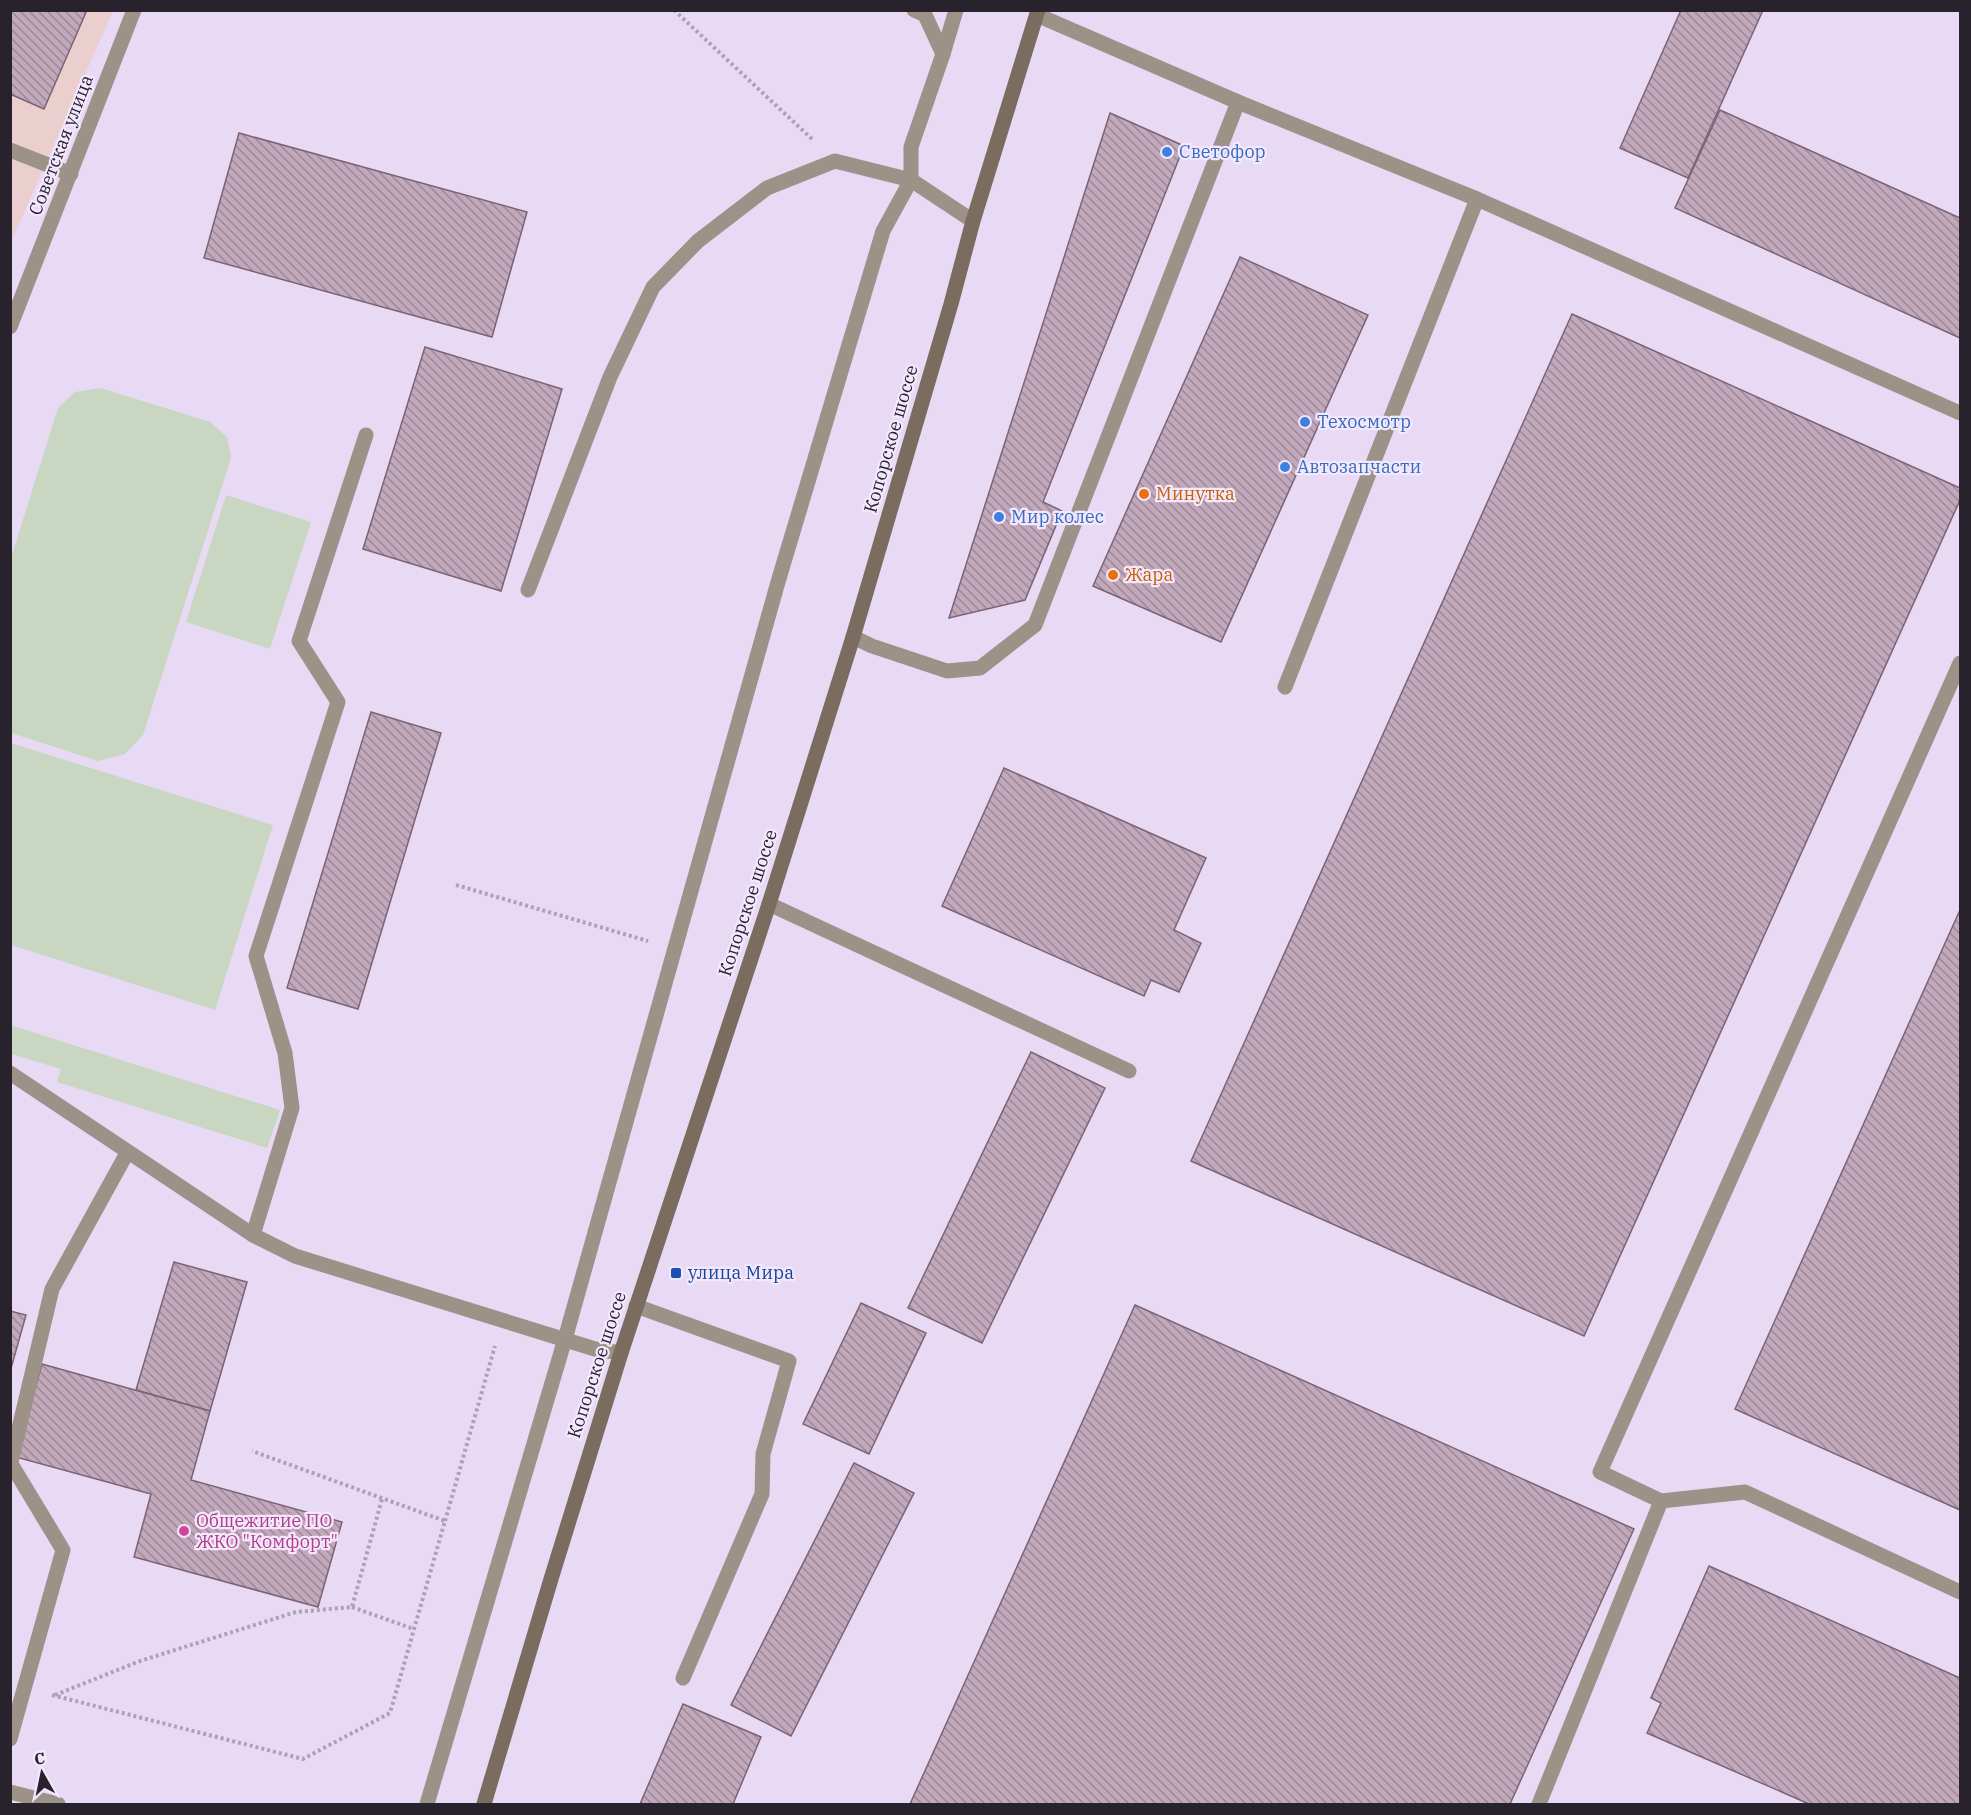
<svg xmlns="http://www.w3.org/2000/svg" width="1971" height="1815" viewBox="0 0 1971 1815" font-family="'IBM Plex Serif',serif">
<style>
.commercial{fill:#eacfce}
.green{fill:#c9d7c2}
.building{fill:url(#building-back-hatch);stroke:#7b6374;stroke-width:1.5}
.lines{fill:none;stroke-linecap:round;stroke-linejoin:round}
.path{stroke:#aca1b7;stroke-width:4;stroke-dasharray:3 3;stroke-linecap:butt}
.service{stroke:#9c9288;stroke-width:15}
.minor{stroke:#9c9288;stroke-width:15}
.secondary{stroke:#7a6d5f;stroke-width:15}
.shop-dot{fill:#3f7fe0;stroke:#f4e8ff;stroke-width:2}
.food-dot{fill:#e8710a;stroke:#f4e8ff;stroke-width:2}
.transit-dot{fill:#1a4fb4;stroke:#f4e8ff;stroke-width:2}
.hotel-dot{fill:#d1479c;stroke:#f4e8ff;stroke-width:2}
.labels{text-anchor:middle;stroke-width:4.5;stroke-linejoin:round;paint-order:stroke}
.street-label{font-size:18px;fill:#28222c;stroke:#f4e8ff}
.shop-label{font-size:18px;fill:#366cbe;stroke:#f4e8ff;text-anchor:start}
.food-label{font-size:18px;fill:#c56008;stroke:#f4e8ff;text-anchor:start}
.transit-label{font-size:18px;fill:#164399;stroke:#f4e8ff;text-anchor:start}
.hotel-label{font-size:18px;fill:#b23c85;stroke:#f4e8ff;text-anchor:start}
</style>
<defs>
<pattern id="building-back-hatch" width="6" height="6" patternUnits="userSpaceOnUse" patternTransform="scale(1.5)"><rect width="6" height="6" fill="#c2a8bb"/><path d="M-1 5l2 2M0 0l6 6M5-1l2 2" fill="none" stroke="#9e8898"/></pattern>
</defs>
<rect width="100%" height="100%" fill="#e8daf5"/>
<polygon class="commercial" points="11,11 113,11 11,242"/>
<g class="green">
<polygon points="101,388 210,422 227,437 231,458 143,735 125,754 98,761 11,733 11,558 58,408 75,392"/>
<polygon points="226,495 311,522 270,649 186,622"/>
<polygon points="11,743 273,825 215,1010 11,945"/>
<polygon points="10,1025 280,1110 267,1148 57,1082 61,1069 11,1054"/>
</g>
<g class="building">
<polygon points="10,10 87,10 44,109 10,94"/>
<polygon points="1681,10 1763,10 1688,178 1620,148"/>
<polygon points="1720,110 1960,218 1960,338 1675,208"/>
<polygon points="1110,113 1184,146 1043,502 1062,511 1025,600 949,618"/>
<polygon points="239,133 527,212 492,337 204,258"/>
<polygon points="1240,257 1368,315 1221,642 1093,586"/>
<polygon points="1572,314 1960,488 1960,500 1584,1336 1191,1161"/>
<polygon points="425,347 562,389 501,591 363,549"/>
<polygon points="371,712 441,733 358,1009 287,988"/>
<polygon points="1004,768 1206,858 1174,930 1201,943 1179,992 1151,980 1144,996 942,906"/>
<polygon points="1960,910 1960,1510 1735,1409"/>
<polygon points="1031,1052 1105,1088 982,1343 908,1308"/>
<polygon points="174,1262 247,1282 210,1411 136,1390"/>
<polygon points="861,1303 926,1333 869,1454 803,1424"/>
<polygon points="1135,1305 1634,1529 1510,1804 910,1804"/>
<polygon points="10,1311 26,1315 10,1372"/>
<polygon points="42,1364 210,1411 191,1480 342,1522 318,1607 134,1557 151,1494 16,1457"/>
<polygon points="854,1463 914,1493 791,1736 731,1705"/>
<polygon points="1709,1566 1960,1678 1960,1804 1809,1804 1647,1733 1661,1703 1651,1698"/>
<polygon points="683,1704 761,1737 733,1804 640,1804"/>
</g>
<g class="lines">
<g class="path">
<polyline points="674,10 813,140"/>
<polyline points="456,885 648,941"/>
<polyline points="445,1521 495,1346"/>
<polyline points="352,1607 414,1629"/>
<polyline points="52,1695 303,1759 390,1713 445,1521 252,1451"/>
<polyline points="55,1695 140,1661 296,1612 352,1607 382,1499"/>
</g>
<g class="service">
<polyline points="1037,15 1238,102 1477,199 1960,413"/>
<polyline points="943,54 956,10"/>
<polyline points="10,150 71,174"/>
<polyline points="853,637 872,646 947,671 980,668 1035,625 1238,102"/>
<polyline points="1960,663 1600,1472 1661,1501 1745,1492 1960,1592"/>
<polyline points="1285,687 1477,199"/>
<polyline points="769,904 1129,1071"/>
<polyline points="10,1073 253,1235 295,1256 595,1349 621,1353"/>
<polyline points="253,1235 292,1108 285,1053 256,956 338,702 299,641 366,435"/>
<polyline points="636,1306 789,1361 763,1454 762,1494 683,1678"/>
<polyline points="10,1462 63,1550 10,1739"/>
<polyline points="11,1462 52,1289 127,1153"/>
<polyline points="427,1804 565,1339 778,582 883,231 911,180 835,161 767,188 698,241 653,287 610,377 528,590"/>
<polyline points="1539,1804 1661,1501"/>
</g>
<g class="minor">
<polyline points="914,10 925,15 943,54 911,147 911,180 973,221"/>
<polyline points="10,327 134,10"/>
<polyline points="10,1792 58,1804"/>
</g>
<polyline class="secondary" points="484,1804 551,1579 621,1353 769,904 853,637 951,304 973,221 1038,10"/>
</g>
<g class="shop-dot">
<circle cx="1167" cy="152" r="6"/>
<circle cx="1305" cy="422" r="6"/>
<circle cx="1285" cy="467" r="6"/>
<circle cx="999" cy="517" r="6"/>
</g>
<g class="food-dot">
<circle cx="1144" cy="494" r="6"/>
<circle cx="1113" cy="575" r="6"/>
</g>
<rect class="transit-dot" x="670" y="1267" width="12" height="12" rx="3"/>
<circle class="hotel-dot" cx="184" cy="1531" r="6"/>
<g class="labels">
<g class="street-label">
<text transform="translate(61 145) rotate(-69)" y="6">Советская улица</text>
<text transform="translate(891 439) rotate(-74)" y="6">Копорское шоссе</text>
<text transform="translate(748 903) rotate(-72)" y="6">Копорское шоссе</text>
<text transform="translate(597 1365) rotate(-72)" y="6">Копорское шоссе</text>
</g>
<g class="shop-label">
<text x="1179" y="158">Светофор</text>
<text x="1317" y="428">Техосмотр</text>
<text x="1297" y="473">Автозапчасти</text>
<text x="1011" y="523">Мир колес</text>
</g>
<g class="food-label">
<text x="1156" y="500">Минутка</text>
<text x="1125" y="581">Жара</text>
</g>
<g class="transit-label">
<text x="688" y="1279">улица Мира</text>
</g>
<g class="hotel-label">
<text x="196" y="1527">Общежитие ПО<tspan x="196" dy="21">ЖКО "Комфорт"</tspan></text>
</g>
</g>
<rect width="1971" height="1815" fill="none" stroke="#28222c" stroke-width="24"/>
<g transform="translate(42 1773) rotate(351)" stroke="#f4e8ff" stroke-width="4.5" paint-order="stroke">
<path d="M0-4.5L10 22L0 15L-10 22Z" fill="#28222c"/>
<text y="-9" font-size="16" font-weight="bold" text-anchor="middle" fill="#28222c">С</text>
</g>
</svg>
